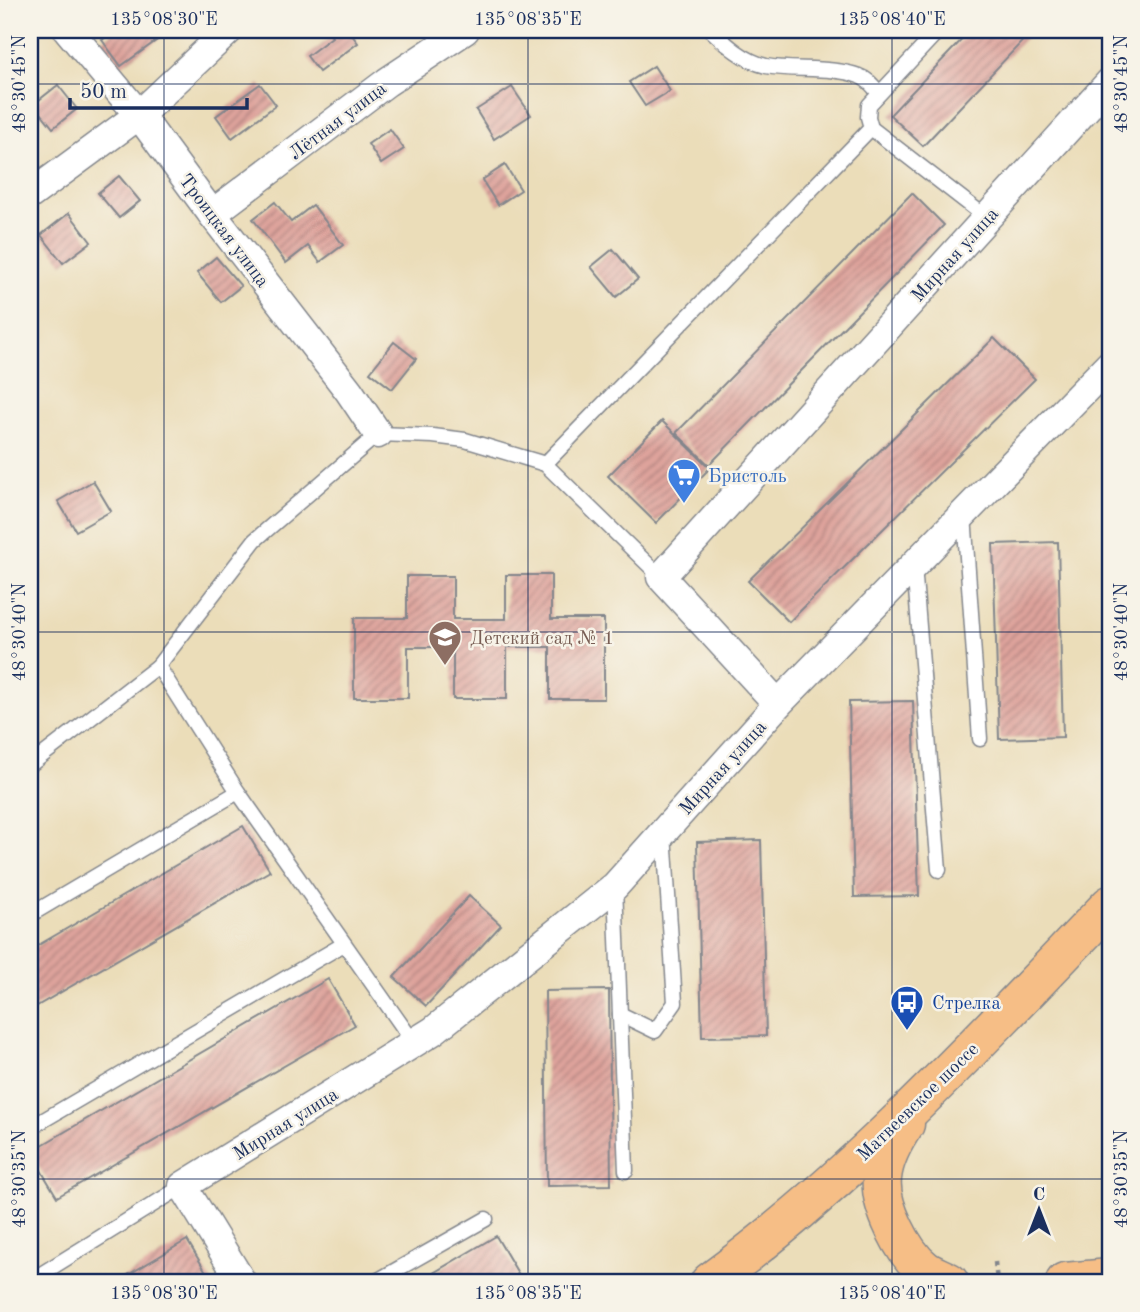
<svg xmlns="http://www.w3.org/2000/svg" width="1140" height="1312" viewBox="0 0 1140 1312" font-family="'Old Standard TT',serif">
<style>
.building{fill:url(#building-hatch)}
.lines{fill:none;stroke-linecap:round;stroke-linejoin:round}
.lane-casing{stroke:#83868c;stroke-width:17}
.street-casing{stroke:#83868c;stroke-width:31}
.primary-casing{stroke:#83868c;stroke-width:41}
.highway-casing{stroke:#83868c;stroke-width:41}
.path{stroke:#83868c;stroke-width:4.5;stroke-dasharray:5 5;stroke-linecap:butt}
.lane{stroke:#fff;stroke-width:14}
.street{stroke:#fff;stroke-width:28}
.primary{stroke:#f6be86;stroke-width:38}
.highway{stroke:#f6be86;stroke-width:38}
.ticks{fill:none;stroke:#1b2f5e;stroke-width:2;stroke-opacity:0.45}
.labels{text-anchor:middle;stroke-width:5;stroke-linejoin:round;paint-order:stroke}
.street-label{font-size:19px;fill:#1b2f5e;stroke:#f7f3e8}
.shop-label{font-size:19px;fill:#366cbe;stroke:#f7f3e8;text-anchor:start}
.education-label{font-size:19px;fill:#785e54;stroke:#f7f3e8;text-anchor:start}
.transit-label{font-size:19px;fill:#164399;stroke:#f7f3e8;text-anchor:start}
.neatline{fill:none;stroke:#1b2f5e;stroke-width:2.5}
.ticks-label{font-size:18px;text-anchor:middle;fill:#1b2f5e}
</style>
<defs>
<pattern id="building-hatch" width="6" height="6" patternUnits="userSpaceOnUse" patternTransform="scale(1.75)"><rect width="6" height="6" fill="#dea39b"/><path d="M-1 1l2-2M0 6l6-6M5 7l2-2" fill="none" stroke="#b38582"/></pattern>
</defs>
<rect width="100%" height="100%" fill="#f7f3e8"/>
<filter id="ink" filterUnits="userSpaceOnUse"><feTurbulence type="fractalNoise" baseFrequency=".0143" numOctaves="2"/><feDisplacementMap in="SourceGraphic" scale="14" xChannelSelector="R" yChannelSelector="G"/><feConvolveMatrix kernelMatrix="1 2 1 2 8 2 1 2 1" color-interpolation-filters="sRGB"/></filter>
<filter id="wash" filterUnits="userSpaceOnUse"><feTurbulence type="fractalNoise" baseFrequency=".00686" numOctaves="4" result="noise"/><feDisplacementMap in="SourceGraphic" scale="28" xChannelSelector="R" yChannelSelector="G"/><feGaussianBlur stdDeviation="1.57" result="paint"/><feColorMatrix in="noise" values="0 0 0 0 0 0 0 0 0 0 0 0 0 0 0 0 0 1.4 0 .05"/><feComposite in="paint" operator="in"/></filter>
<g filter="url(#wash)">
<rect width="100%" height="100%" fill="#ebddb9"/>
<g id="blocks">
<g class="building">
<polygon points="117,30 153,30 160,38 121,66 102,40"/>
<polygon points="327,30 348,30 358,43 319,72 307,56 332,37"/>
<polygon points="971,30 1033,30 923,146 890,115"/>
<polygon points="654,66 670,91 645,106 629,82"/>
<polygon points="260,84 276,105 232,138 216,116"/>
<polygon points="58,85 77,109 53,128 34,104"/>
<polygon points="512,87 531,115 494,139 476,110"/>
<polygon points="390,129 404,149 381,164 368,144"/>
<polygon points="505,165 521,190 498,205 482,180"/>
<polygon points="119,176 140,201 119,218 98,193"/>
<polygon points="912,193 944,225 709,465 676,433"/>
<polygon points="275,202 291,222 313,205 343,245 320,262 308,246 286,263 253,219"/>
<polygon points="69,213 91,242 63,263 41,235"/>
<polygon points="613,249 638,279 616,297 591,267"/>
<polygon points="216,257 241,286 221,302 197,273"/>
<polygon points="994,338 1035,379 789,622 748,581"/>
<polygon points="394,342 416,359 392,389 370,372"/>
<polygon points="662,421 710,468 656,523 608,476"/>
<polygon points="93,481 111,511 76,531 58,501"/>
<polygon points="1058,542 1063,737 999,739 993,544"/>
<polygon points="506,575 551,575 551,619 604,619 604,699 550,699 550,647 507,647 507,699 453,699 453,647 408,647 408,698 354,698 354,618 407,618 407,576 453,576 453,619 506,619"/>
<polygon points="913,701 919,896 854,897 849,702"/>
<polygon points="243,826 270,871 30,1010 30,950"/>
<polygon points="761,840 766,1036 702,1037 697,842"/>
<polygon points="469,896 501,925 426,1006 394,977"/>
<polygon points="328,979 355,1025 57,1197 30,1152"/>
<polygon points="609,990 611,1185 547,1186 545,991"/>
<polygon points="496,1236 519,1275 507,1282 418,1282"/>
<polygon points="187,1240 212,1282 116,1282"/>
</g>
</g>
</g>
<g filter="url(#ink)">
<use href="#blocks" fill-opacity="0" stroke="#83868c" stroke-width="2"/>
<g class="lines">
<defs>
<g id="lane">
<path d="M 711,30 C 726,44 744,61 766,66 C 794,71 832,66 859,76 C 868,79 873,86 879,93"/>
<polyline points="939,30 869,105 868,117 871,128 987,218"/>
<polyline points="545,464 871,128"/>
<polyline points="964,515 980,739"/>
<polyline points="914,566 939,870"/>
<polyline points="158,666 238,792 414,1043"/>
<polyline points="30,765 158,666 255,540 378,434 433,436 465,440 545,464 661,577"/>
<polyline points="615,886 626,1171"/>
<polyline points="30,915 238,792"/>
<polyline points="620,1014 655,1031 675,1003 664,833"/>
<polyline points="30,1128 344,944"/>
<polyline points="30,1281 183,1186"/>
<polyline points="375,1282 486,1219"/>
</g>
<g id="street">
<polyline points="68,30 139,115 212,214 349,391 378,434"/>
<polyline points="30,195 139,115 229,30"/>
<polyline points="212,214 387,82 465,30"/>
<polyline points="778,704 1110,364"/>
<polyline points="242,1282 183,1186 433,1031 615,886 778,704 661,577 1110,82"/>
</g>
<g id="primary">
<path d="M 905,1124 C 894,1140 884,1158 882,1178 C 879,1205 903,1253 925,1270 C 932,1275 941,1278 949,1282"/>
<path d="M 710,1282 C 858,1174 983,1037 1110,905"/>
</g>
<polyline id="highway" points="1065,1282 1110,1278"/>
</defs>
<use href="#lane" class="lane-casing"/>
<use href="#street" class="street-casing"/>
<use href="#primary" class="primary-casing"/>
<use href="#highway" class="highway-casing"/>
<polyline class="path" points="995,1262 997,1282"/>
<use href="#lane" class="lane"/>
<use href="#street" class="street"/>
<use href="#primary" class="primary"/>
<use href="#highway" class="highway"/>
</g>
</g>
<path class="ticks" d="M 164,30 L 164,1282M 528,30 L 528,1282M 892,30 L 892,1282M 30,84 L 1110,84M 30,632 L 1110,632M 30,1179 L 1110,1179"/>
<defs>
<symbol id="supermarket-pin" viewBox="-11 -11 22 30"><path d="M0 17L-7.5 6A9.5 9.5 0 1 1 7.5 6Z" fill="#3f7fe0" stroke="#f7f3e8"/><path d="M-6-5.5h2.5l.6 2H6L4.5 2H-2.5L-4.4-4H-6ZM-1.5 3.2a1.3 1.3 0 1 0 .1 0ZM3 3.2a1.3 1.3 0 1 0 .1 0Z" fill="#fff"/></symbol>
<symbol id="school-pin" viewBox="-11 -11 22 30"><path d="M0 17L-7.5 6A9.5 9.5 0 1 1 7.5 6Z" fill="#8d6e63" stroke="#f7f3e8"/><path d="M0-5L7-2L0 1L-7-2ZM-4 1L0 2.5L4 1V4Q0 6-4 4Z" fill="#fff"/></symbol>
<symbol id="bus-pin" viewBox="-11 -11 22 30"><path d="M0 17L-7.5 6A9.5 9.5 0 1 1 7.5 6Z" fill="#1a4fb4" stroke="#f7f3e8"/><path d="M-5-6H5V4H4V6H2V4H-2V6H-4V4H-5ZM-3.5-4V0h7V-4ZM-3.5 1.2v1.5H-2V1.2ZM2 1.2v1.5H3.5V1.2Z" fill="#fff"/></symbol>
</defs>
<g fill-rule="evenodd">
<use href="#supermarket-pin" x="665" y="456" width="38" height="52"/>
<use href="#school-pin" x="426" y="618" width="38" height="52"/>
<use href="#bus-pin" x="888" y="983" width="38" height="52"/>
</g>
<g class="labels">
<g class="street-label">
<text transform="translate(337 120) rotate(-37)" y="7">Лётная улица</text>
<text transform="translate(225 230) rotate(53)" y="7">Троицкая улица</text>
<text transform="translate(954 254) rotate(-48)" y="7">Мирная улица</text>
<text transform="translate(722 767) rotate(-48)" y="7">Мирная улица</text>
<text transform="translate(917 1101) rotate(-44)" y="7">Матвеевское шоссе</text>
<text transform="translate(285 1123) rotate(-32)" y="7">Мирная улица</text>
</g>
<g class="shop-label">
<text x="708" y="482">Бристоль</text>
</g>
<g class="education-label">
<text x="470" y="644">Детский сад № 1</text>
</g>
<g class="transit-label">
<text x="932" y="1009">Стрелка</text>
</g>
</g>
<rect width="1140" height="1312" fill="none" stroke="#f7f3e8" stroke-width="77"/>
<g transform="translate(1039 1210)" stroke="#f7f3e8" stroke-width="5" paint-order="stroke">
<path d="M0-5L12 26L0 18L-12 26Z" fill="#1b2f5e"/>
<text y="-10" font-size="19" font-weight="bold" text-anchor="middle" fill="#1b2f5e">С</text>
</g>
<path d="M70 98v10h177v-10" fill="none" stroke="#1b2f5e" stroke-width="3.5"/>
<text x="80" y="98" font-size="21" fill="#1b2f5e" stroke="#f7f3e8" stroke-width="5" paint-order="stroke">50 m</text>
<rect x="38" y="38" width="1064" height="1236" class="neatline"/>
<g class="ticks-label">
<text x="164" y="25">135°08'30"E</text>
<text x="528" y="25">135°08'35"E</text>
<text x="892" y="25">135°08'40"E</text>
<text transform="translate(19 84) rotate(-90)" y="6">48°30'45"N</text>
<text transform="translate(1121 84) rotate(-90)" y="6">48°30'45"N</text>
<text transform="translate(19 632) rotate(-90)" y="6">48°30'40"N</text>
<text transform="translate(1121 632) rotate(-90)" y="6">48°30'40"N</text>
<text transform="translate(19 1179) rotate(-90)" y="6">48°30'35"N</text>
<text transform="translate(1121 1179) rotate(-90)" y="6">48°30'35"N</text>
<text x="164" y="1299">135°08'30"E</text>
<text x="528" y="1299">135°08'35"E</text>
<text x="892" y="1299">135°08'40"E</text>
</g>
</svg>
